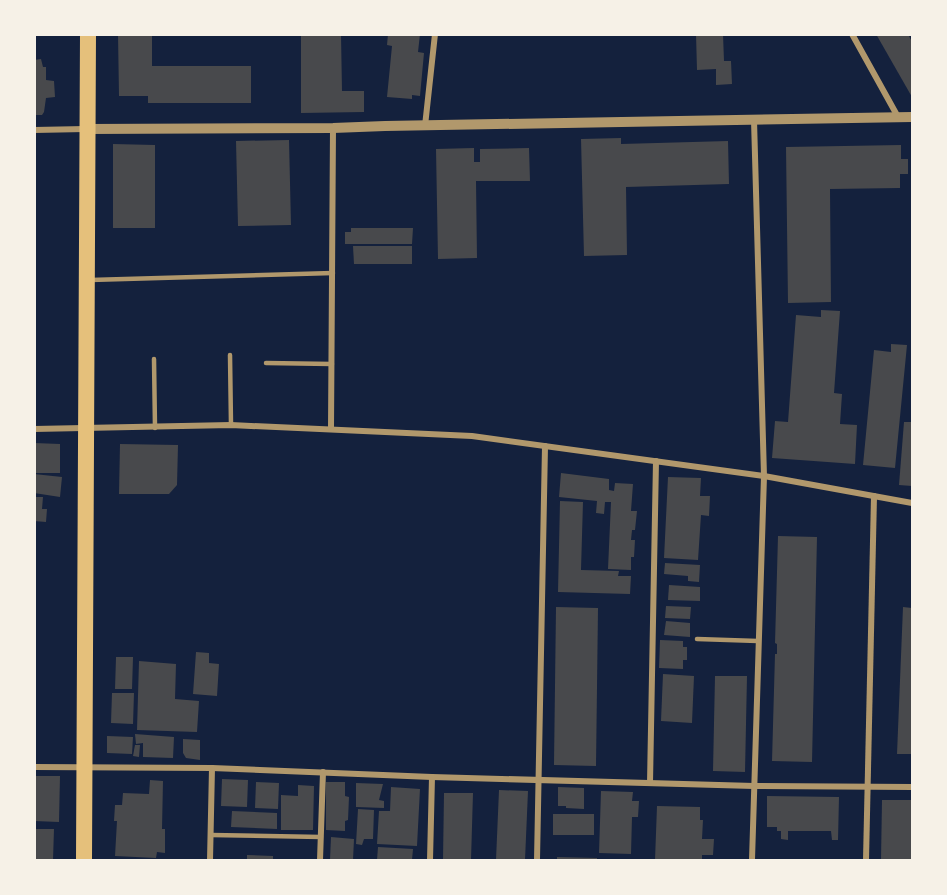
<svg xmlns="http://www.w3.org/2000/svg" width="947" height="895" viewBox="0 0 947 895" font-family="'Crimson Pro',serif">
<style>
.building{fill:#48494c}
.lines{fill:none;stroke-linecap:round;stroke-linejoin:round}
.service{stroke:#b1986c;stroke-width:4.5}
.minor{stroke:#b1986c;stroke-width:6}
.tertiary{stroke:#b1986c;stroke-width:10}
.trunk{stroke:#e5c07b;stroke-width:16}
</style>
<rect width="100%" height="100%" fill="#14213d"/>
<g class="building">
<polygon points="118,34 152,34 152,66 251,66 251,103 148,103 148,96 119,96"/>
<polygon points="301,34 341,34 342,91 364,91 364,112 301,113"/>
<polygon points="388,34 420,34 418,52 424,53 420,96 412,95 412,99 387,97 392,46 387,45"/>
<polygon points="696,34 723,34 724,61 731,61 732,84 716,85 716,69 697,70"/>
<polygon points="876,34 908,34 912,42 912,97"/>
<polygon points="41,59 43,67 46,67 46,80 54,81 55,97 46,98 44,112 42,115 34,115 34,60"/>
<polygon points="621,138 621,144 728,141 729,184 626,187 627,255 584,256 581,139"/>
<polygon points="289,140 291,225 238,226 236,141"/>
<polygon points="113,144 155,145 155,228 113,228"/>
<polygon points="901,145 901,159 908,159 908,174 900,174 900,188 830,189 831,302 788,303 786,147"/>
<polygon points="474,148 474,162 480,162 480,149 529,148 530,181 476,181 477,258 438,259 436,149"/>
<polygon points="351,228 413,228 412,244 345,244 345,232 351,232"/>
<polygon points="353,246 412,246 412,264 354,264"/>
<polygon points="821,310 840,311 834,393 842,394 840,424 857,425 855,464 772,458 775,421 788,422 796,315 821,317"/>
<polygon points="891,344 907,345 895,468 863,465 874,350 891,352"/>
<polygon points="904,422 912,422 912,486 899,485"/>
<polygon points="34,443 60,444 60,473 34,473"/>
<polygon points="120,444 178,445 177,485 169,494 119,494"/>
<polygon points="561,473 609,479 609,490 614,491 615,483 633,484 631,511 637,511 635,530 632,530 631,540 635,540 634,557 631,557 631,570 608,569 611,502 605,502 604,514 596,513 597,501 559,497"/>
<polygon points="34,474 62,477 60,497 34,493"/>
<polygon points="668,477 701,478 700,496 710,496 709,516 701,515 698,560 664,558"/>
<polygon points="34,497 43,497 42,509 47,509 46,522 34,521"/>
<polygon points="560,501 583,502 581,570 619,571 618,576 631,576 630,594 558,592"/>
<polygon points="778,536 817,537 812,762 772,761 775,654 777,654 777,644 775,643"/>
<polygon points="665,563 700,565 699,582 688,581 688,576 664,574"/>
<polygon points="669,585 700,587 700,601 668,600"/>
<polygon points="666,606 691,607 690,619 665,618"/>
<polygon points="556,607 598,608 596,766 554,765"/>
<polygon points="903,607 912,608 912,754 897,754"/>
<polygon points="666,621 690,623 690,637 664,635"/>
<polygon points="660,640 683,641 683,647 687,647 687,660 683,660 683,669 659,668"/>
<polygon points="196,652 209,653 209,663 219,664 217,696 193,694"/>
<polygon points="116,657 133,657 132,689 115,689"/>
<polygon points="139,661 176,664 175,699 199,701 197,732 137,730"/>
<polygon points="663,674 694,676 692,723 661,721"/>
<polygon points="715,676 747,676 745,772 713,771"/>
<polygon points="112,693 134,693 133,724 111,723"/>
<polygon points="135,734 174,737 173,758 143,757 143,743 136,744"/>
<polygon points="107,736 133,737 132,754 107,753"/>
<polygon points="183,739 200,740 200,760 186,758 183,753"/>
<polygon points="135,745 140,745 139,757 133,756"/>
<polygon points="34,776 60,776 59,822 34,821"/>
<polygon points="222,779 248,780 247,807 221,806"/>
<polygon points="150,780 163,781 162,829 165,829 165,853 157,852 156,858 115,856 117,821 114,821 115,805 122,805 123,793 149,794"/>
<polygon points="256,782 279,783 278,809 255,808"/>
<polygon points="326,782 345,782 345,796 349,797 348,820 345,821 345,831 326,830"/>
<polygon points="356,783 383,784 379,800 384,801 384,808 356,807"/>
<polygon points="298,785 314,786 313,830 281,830 281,795 298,796"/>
<polygon points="391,787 420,789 417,846 377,844 379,811 390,811"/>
<polygon points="558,787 584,788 584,809 566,808 566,806 558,806"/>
<polygon points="499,790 528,791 525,860 496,860"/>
<polygon points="601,791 633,792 632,801 639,801 638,817 632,817 631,854 599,853"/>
<polygon points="444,793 473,793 471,860 443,860"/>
<polygon points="767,796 839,797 838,840 832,840 831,831 788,831 788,840 781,839 781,831 777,831 777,827 767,827"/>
<polygon points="882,800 912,800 912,860 881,860"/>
<polygon points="657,806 700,807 700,820 703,820 702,839 714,839 713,855 702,855 702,860 655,860"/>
<polygon points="358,809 374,810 373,839 364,839 362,845 356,844"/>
<polygon points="232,811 277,813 277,829 231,827"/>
<rect x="553" y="814" width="41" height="21"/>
<polygon points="34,829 54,829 53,860 34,860"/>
<polygon points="331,837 354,839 353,860 330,860"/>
<polygon points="378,847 413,849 412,860 377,860"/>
<polygon points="247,855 273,856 273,860 247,860"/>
<polygon points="557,857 597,858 597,860 557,860"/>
</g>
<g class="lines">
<g class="service">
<polyline points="90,280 333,273"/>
<polyline points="230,355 231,425"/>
<polyline points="154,359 155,428"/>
<polyline points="266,363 332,364"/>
<polyline points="697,639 758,641"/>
<polyline points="211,835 321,837"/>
</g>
<g class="minor">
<polyline points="852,34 898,117"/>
<polyline points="425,126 435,34"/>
<polyline points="34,130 85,129"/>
<polyline points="34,429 231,425 472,436 764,476 912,503"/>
<polyline points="331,429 333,128"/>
<polyline points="34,767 212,768 432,777 754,786 912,787"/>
<polyline points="650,783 656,461"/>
<polyline points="210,860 212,768"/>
<polyline points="320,860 323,772"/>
<polyline points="430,860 432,777"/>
<polyline points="537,860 545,446"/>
<polyline points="752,860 764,476 754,120"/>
<polyline points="866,860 874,496"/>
</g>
<polyline class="tertiary" points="87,129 333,128 385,126 912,117"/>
<polyline class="trunk" points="84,860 88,34"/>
</g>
<rect width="947" height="895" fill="none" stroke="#f6f1e7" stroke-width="72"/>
</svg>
